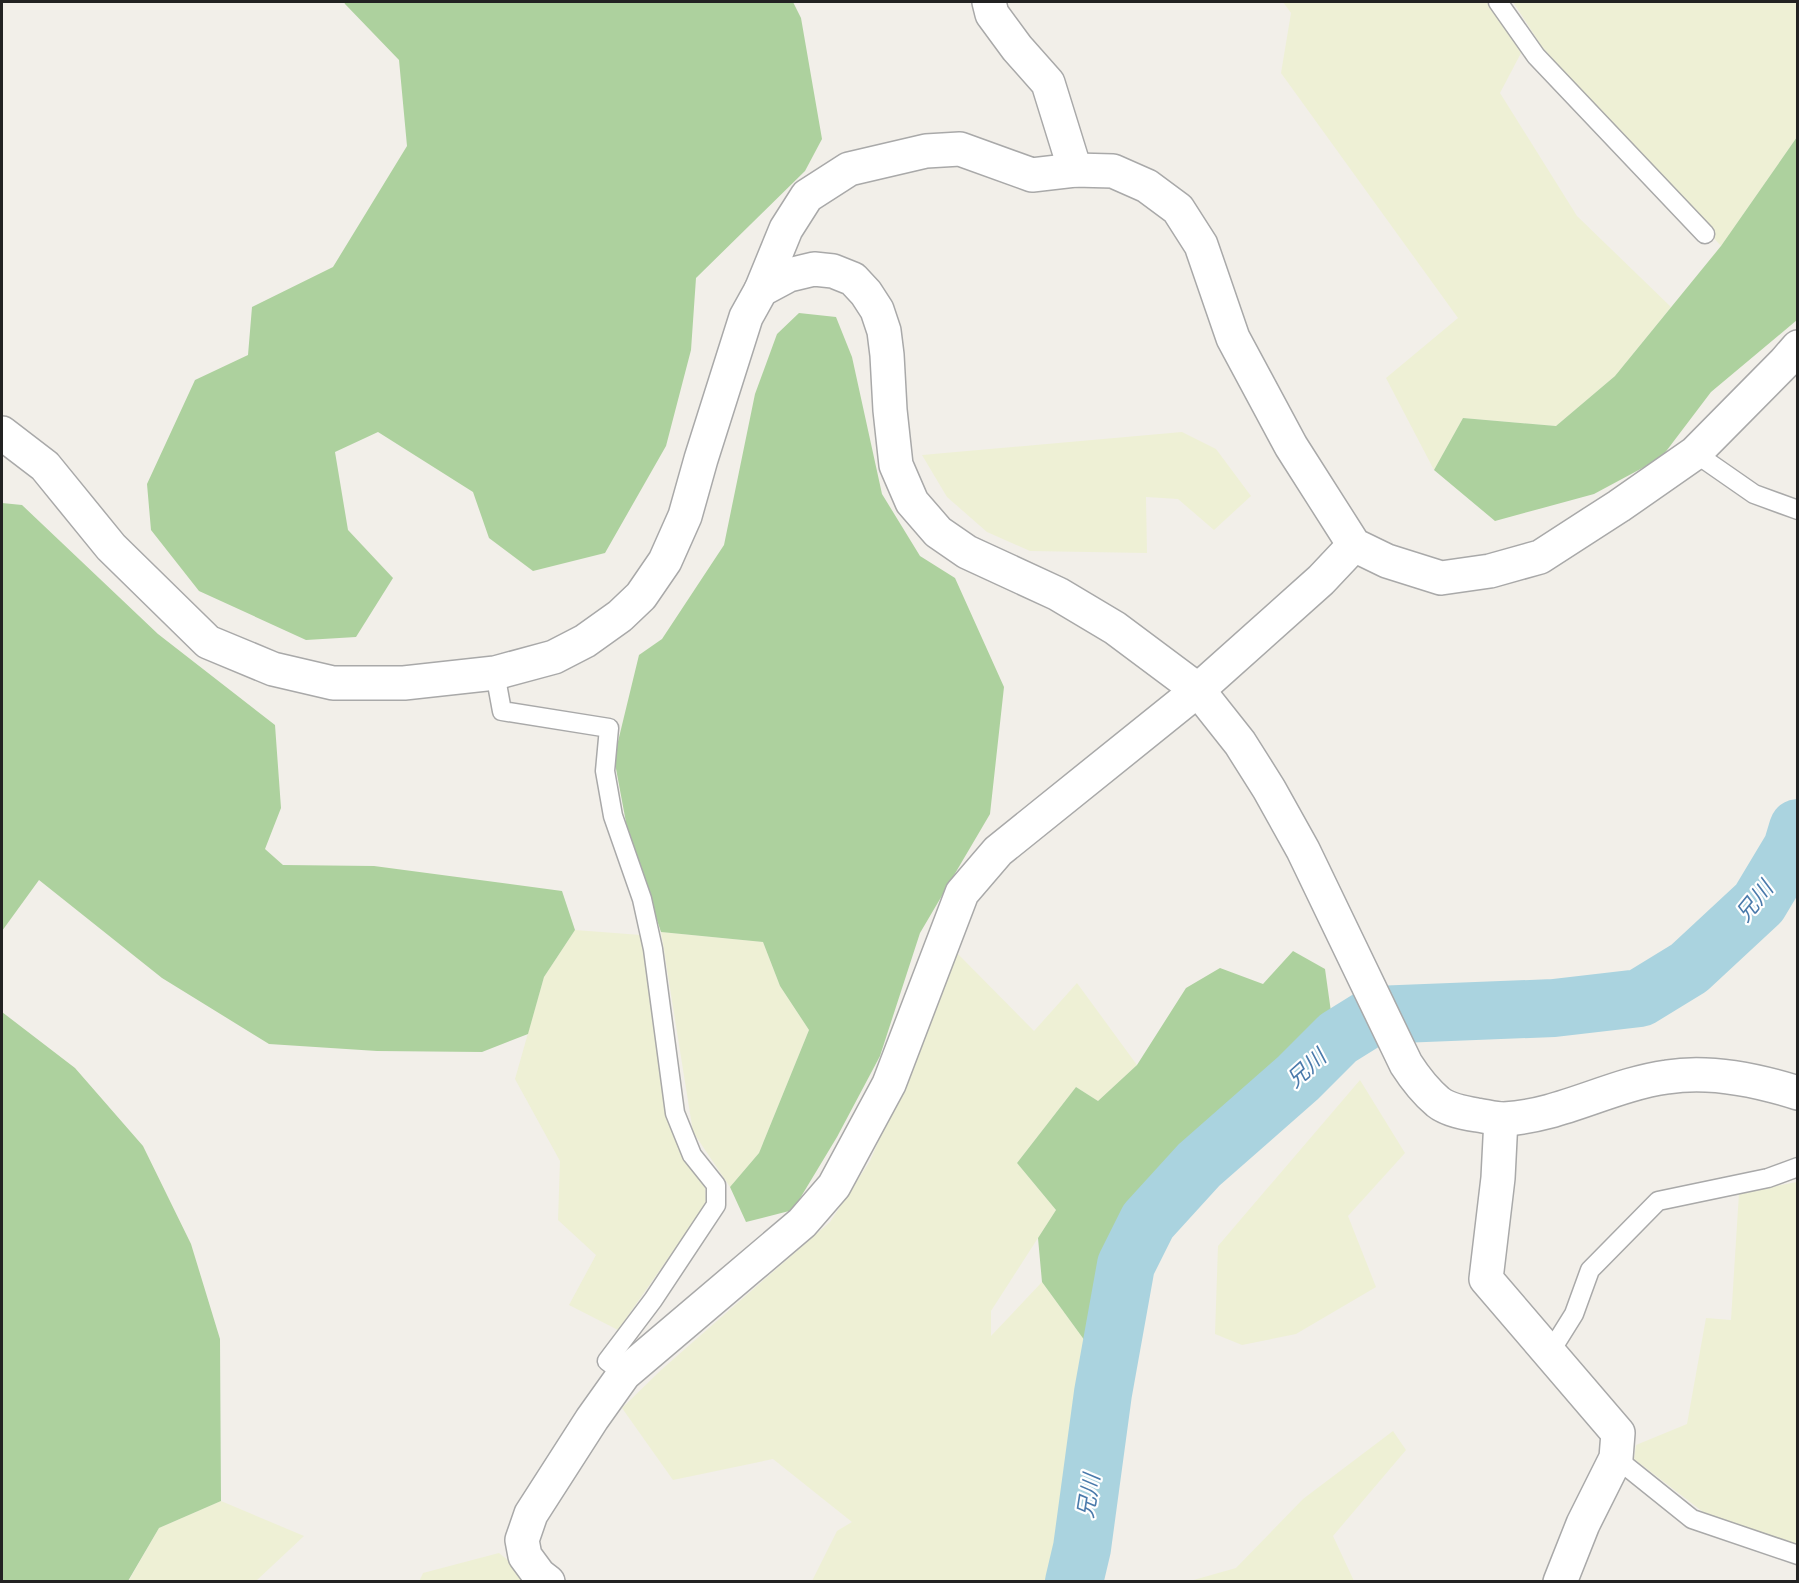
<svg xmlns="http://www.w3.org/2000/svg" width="1799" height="1583" viewBox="0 0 1799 1583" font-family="Inter,'Noto Sans JP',sans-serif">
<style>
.farmland{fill:#eef0d5}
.forest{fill:#add19e}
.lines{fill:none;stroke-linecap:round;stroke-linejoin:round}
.river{stroke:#aad3df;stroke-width:58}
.service-casing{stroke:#a9a9a9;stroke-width:21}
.minor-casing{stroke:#a9a9a9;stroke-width:36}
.tertiary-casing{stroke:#a9a9a9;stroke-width:36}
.service{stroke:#fff;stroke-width:18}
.minor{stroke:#fff;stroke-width:33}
.tertiary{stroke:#fff;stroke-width:33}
.labels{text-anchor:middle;stroke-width:4.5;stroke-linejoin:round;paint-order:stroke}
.water-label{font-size:22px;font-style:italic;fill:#4a7aab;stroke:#fff}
</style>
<rect width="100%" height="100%" fill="#f2efe9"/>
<g class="farmland">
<polygon points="1283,2 1487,2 1521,53 1500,93 1577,216 1671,307 1615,376 1556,426 1463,418 1434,470 1386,378 1458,318 1281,73 1291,13"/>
<polygon points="1513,2 1797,2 1797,137 1721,246 1542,47"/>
<polygon points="1182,432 1216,449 1251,496 1214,530 1178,499 1146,497 1147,553 1030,551 987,532 947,497 922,455"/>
<polygon points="575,930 641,935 665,1102 705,1183 706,1204 618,1330 569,1305 596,1255 558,1220 560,1161 515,1079 544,977"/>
<polygon points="661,932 763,942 780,986 809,1030 759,1153 730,1187 693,1132"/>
<polygon points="956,952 1034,1031 1077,983 1137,1065 1098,1101 1076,1087 1017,1163 1056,1210 991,1311 991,1336 1042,1282 1085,1341 1068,1531 1053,1581 812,1581 837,1531 852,1522 773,1459 673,1480 622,1408 661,1370 830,1222 870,1161 902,1086"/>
<polygon points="1360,1080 1405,1153 1348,1216 1376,1287 1296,1334 1242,1345 1215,1334 1218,1246"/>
<polygon points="1797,1182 1797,1544 1707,1515 1634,1459 1636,1445 1687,1424 1706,1318 1731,1320 1739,1193"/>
<polygon points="1393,1431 1406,1450 1333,1536 1354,1581 1190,1581 1236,1568 1303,1499"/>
<polygon points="221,1501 304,1536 256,1581 128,1582 159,1528"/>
<polygon points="499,1553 534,1581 419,1582 423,1573"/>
</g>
<g class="forest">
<polygon points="344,2 793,2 801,18 822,139 805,171 696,278 691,350 666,446 605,553 533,571 489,538 473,492 378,432 335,452 348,530 393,578 356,637 306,640 199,591 151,530 147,484 195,380 248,355 252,307 333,267 407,146 399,60 345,4"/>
<polygon points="1797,137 1797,320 1711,392 1661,458 1594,494 1495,521 1434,470 1463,418 1556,426 1615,376 1721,246"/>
<polygon points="799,313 836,317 852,357 882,494 920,556 955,578 1004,687 990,814 920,933 880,1056 837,1137 793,1210 746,1222 730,1187 759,1153 809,1030 780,986 763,942 661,932 628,833 614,758 639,655 662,639 724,545 755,394 777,334"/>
<polygon points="2,503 22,505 158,634 275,725 281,808 265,849 283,865 374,866 562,891 575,930 544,977 528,1034 482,1052 377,1051 269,1044 162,978 39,880 2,931"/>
<polygon points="1293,951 1325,969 1332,1019 1228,1110 1154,1184 1109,1254 1104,1321 1085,1341 1042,1282 1038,1238 1056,1210 1017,1163 1076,1087 1098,1101 1137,1065 1186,988 1220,968 1263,984"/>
<polygon points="2,1012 75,1068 143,1146 191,1244 220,1339 221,1501 159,1528 128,1581 2,1581"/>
</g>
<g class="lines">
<polyline class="river" points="1074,1582 1082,1548 1103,1393 1126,1265 1148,1221 1199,1165 1298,1078 1338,1038 1375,1015 1554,1008 1640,998 1689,968 1759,903 1792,848 1798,828"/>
<defs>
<g id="service">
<polyline points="1498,2 1536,56 1705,234"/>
<polyline points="1695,453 1754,494 1798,510"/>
<polyline points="495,673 502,711 609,728 605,771 613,816 642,899 653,949 675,1113 692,1155 716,1185 716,1205 653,1300 607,1361 624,1374"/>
<polyline points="1549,1354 1574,1314 1590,1270 1658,1201 1768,1178 1798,1167"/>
<polyline points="1616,1458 1692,1519 1798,1555"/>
</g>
<g id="minor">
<polyline points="989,2 992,14 1017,48 1048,83 1075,170"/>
<polyline points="761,290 786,229 807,196 849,169 926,151 960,149 1032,175 1075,170 1113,171 1147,186 1178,209 1201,245 1233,338 1291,446 1354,545 1387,561 1441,578 1490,571 1540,557 1619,506 1695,453 1785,362 1798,347"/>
<polyline points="1501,1119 1498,1178 1486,1279 1618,1433 1616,1458 1583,1524 1560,1582"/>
<polyline points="548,1582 539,1575 525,1556 522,1540 531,1514 592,1419 624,1374 802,1223 834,1186 889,1084 962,893 998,851 1198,690 1321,580 1354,545"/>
</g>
<path id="tertiary" d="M 2,433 L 45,466 L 111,547 L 208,642 L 273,669 L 333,683 L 404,683 L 495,673 L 554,657 L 585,641 L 620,616 L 641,596 L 665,561 L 685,516 L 701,459 L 746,317 L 761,290 L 789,275 L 814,269 L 833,271 L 853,279 L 866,293 L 877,310 L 884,331 L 887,355 L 890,410 L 896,465 L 912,502 L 938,532 L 967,552 L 1058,594 L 1115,628 L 1198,690 L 1240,743 L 1269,789 L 1303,850 L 1406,1064 C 1415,1078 1425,1091 1438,1102 C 1448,1110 1464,1113 1477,1115 C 1485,1116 1495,1119 1504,1119 C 1561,1116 1610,1085 1667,1077 C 1709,1070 1757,1080 1798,1093"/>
</defs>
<use href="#service" class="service-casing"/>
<use href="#minor" class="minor-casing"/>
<use href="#tertiary" class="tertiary-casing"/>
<use href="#service" class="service"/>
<use href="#minor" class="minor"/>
<use href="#tertiary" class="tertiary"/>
</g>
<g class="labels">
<g class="water-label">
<text transform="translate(1754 901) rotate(-51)" y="8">兄川</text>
<text transform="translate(1306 1068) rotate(-42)" y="8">兄川</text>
<text transform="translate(1088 1496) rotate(-81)" y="8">兄川</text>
</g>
</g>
<rect width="1799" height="1583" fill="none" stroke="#222222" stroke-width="6"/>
</svg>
